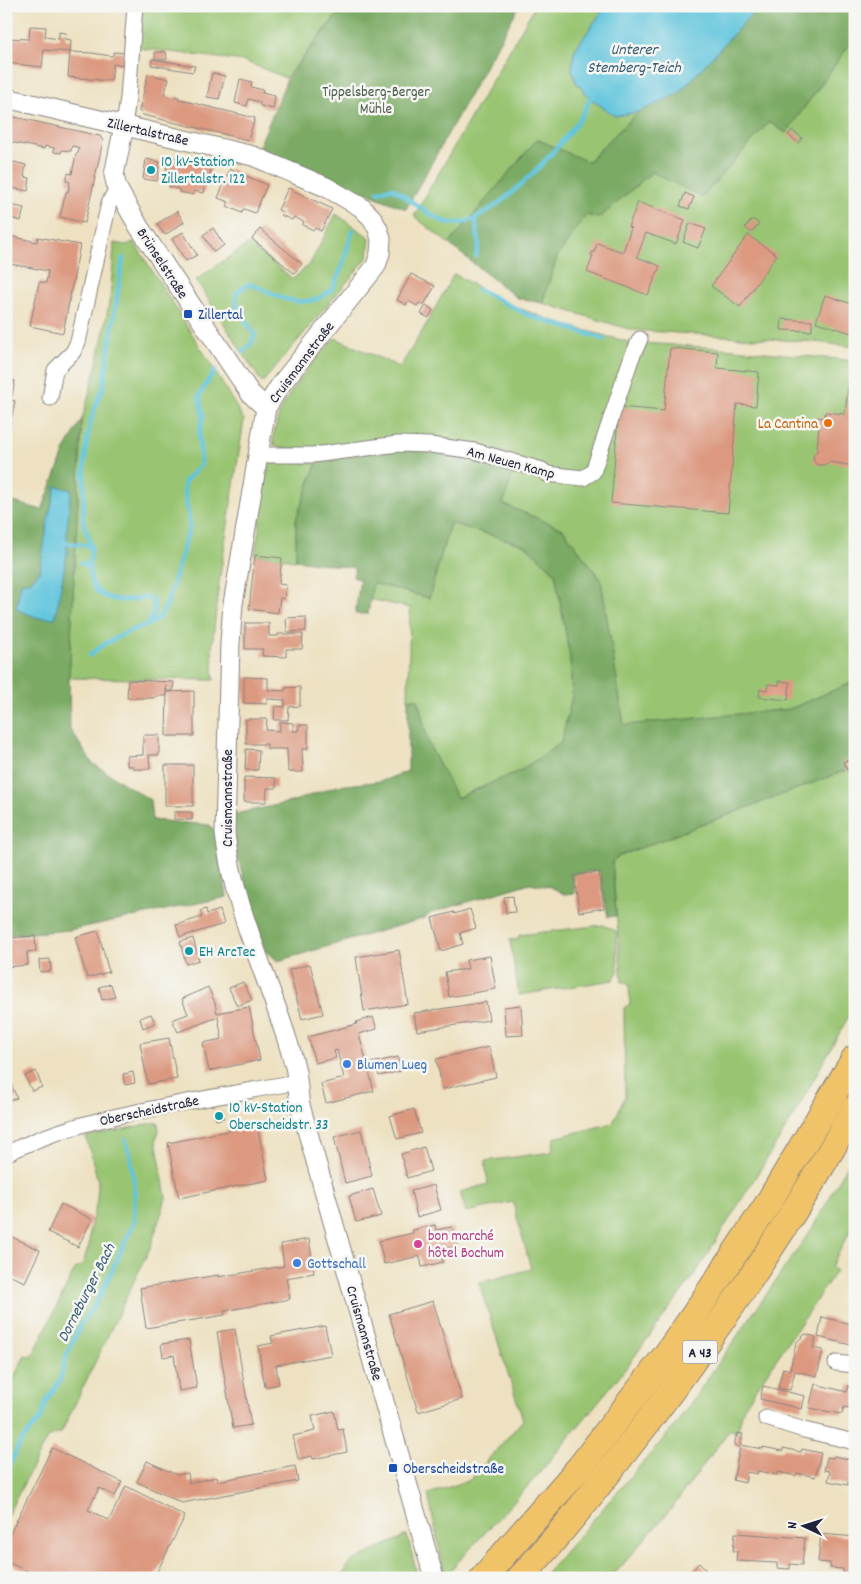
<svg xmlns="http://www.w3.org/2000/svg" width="861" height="1584" viewBox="0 0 861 1584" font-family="Dekko,sans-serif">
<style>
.green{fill:#99c572;stroke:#5e7456}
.forest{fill:#7aaa64;stroke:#4e6650}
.water{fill:#60c5dd;stroke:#41748c}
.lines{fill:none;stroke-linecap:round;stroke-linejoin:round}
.stream{stroke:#60c5dd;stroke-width:4.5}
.building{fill:#dc9980}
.minor-casing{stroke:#88827e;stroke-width:17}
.tertiary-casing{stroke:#88827e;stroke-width:21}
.motorway-casing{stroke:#88827e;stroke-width:28}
.minor{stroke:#fff;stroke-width:15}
.tertiary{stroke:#fff;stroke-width:19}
.motorway{stroke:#f1c369;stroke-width:26}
.culture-dot{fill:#0f9aa8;stroke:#f6f6f2;stroke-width:2}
.transit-dot{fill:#1a4fb4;stroke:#f6f6f2;stroke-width:2}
.food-dot{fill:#e8710a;stroke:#f6f6f2;stroke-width:2}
.shop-dot{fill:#3f7fe0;stroke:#f6f6f2;stroke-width:2}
.hotel-dot{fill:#d1479c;stroke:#f6f6f2;stroke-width:2}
.labels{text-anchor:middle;stroke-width:5;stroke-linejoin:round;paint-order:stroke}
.shield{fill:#f6f6f2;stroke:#626272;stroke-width:1}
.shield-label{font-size:14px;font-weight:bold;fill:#22223b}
.park-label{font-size:15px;fill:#4c5b4e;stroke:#f6f6f2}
.street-label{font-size:15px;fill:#22223b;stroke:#f6f6f2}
.culture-label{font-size:15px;fill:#0d838f;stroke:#f6f6f2;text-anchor:start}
.transit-label{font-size:15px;fill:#164399;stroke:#f6f6f2;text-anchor:start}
.food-label{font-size:15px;fill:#c56008;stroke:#f6f6f2;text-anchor:end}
.shop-label{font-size:15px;fill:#366cbe;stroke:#f6f6f2;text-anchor:start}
.hotel-label{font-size:15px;fill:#b23c85;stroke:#f6f6f2;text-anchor:start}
.water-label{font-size:16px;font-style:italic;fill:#385b74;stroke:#f6f6f2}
</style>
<rect width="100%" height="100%" fill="#f6f6f2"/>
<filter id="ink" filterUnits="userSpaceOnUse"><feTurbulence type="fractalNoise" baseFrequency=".02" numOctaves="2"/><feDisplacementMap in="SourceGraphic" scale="10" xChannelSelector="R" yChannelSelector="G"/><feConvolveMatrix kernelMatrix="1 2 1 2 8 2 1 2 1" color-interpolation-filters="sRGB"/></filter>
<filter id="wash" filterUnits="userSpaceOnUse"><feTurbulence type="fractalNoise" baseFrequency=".0096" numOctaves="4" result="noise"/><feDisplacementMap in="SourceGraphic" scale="20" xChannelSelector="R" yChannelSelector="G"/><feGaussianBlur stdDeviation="1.12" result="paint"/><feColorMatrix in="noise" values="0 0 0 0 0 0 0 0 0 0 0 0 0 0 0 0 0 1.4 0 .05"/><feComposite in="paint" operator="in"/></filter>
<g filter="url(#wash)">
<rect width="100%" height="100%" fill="#ede1c1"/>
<g class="green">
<polygon points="141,6 344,6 286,78 244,61 138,48"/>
<polygon points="535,6 606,6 574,51 572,69 576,82 590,98 615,116 638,112 587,162 537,140 449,244 414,216"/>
<polygon points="855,37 855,347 815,342 632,330 542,303 557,257 586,215 599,218 652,172 702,196 769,122 786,133"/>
<polygon points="336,214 370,238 368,257 262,383 196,280 248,244 293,279 310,264"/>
<path d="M 134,242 L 209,361 L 244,420 L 219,582 L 212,648 L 214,680 L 69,678 L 82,419 C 94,379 103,339 110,297 C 112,280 113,261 114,243 L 126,245 Z"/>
<path d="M 454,274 L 510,305 L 562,324 L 628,342 L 734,349 L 855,361 L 855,681 L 790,709 L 624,726 L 601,580 L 563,529 L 503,504 L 518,457 L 476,445 L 314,449 L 278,448 L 273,443 C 275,401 309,368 335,338 L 400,367 L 423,330 Z"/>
<polygon points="274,462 317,463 296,519 296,560 255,555 268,467"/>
<polygon points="450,523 525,545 555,572 570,658 572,697 561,743 521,770 456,798 428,743 418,699 408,699 410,608 369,599 373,583 429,598"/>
<polygon points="855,767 855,1005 791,1120 697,1271 626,1368 537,1476 445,1576 428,1494 470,1480 523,1420 479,1283 531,1269 513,1202 466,1212 460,1192 488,1184 485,1161 552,1152 554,1138 613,1123 625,1097 624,1008 630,1004 629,984 626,982 622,982 612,861 619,856"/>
<polygon points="603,925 616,931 618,972 613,980 519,995 510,940 519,939 519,935"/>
<polygon points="158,1122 159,1131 156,1139 166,1198 151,1246 61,1433 47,1438 6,1518 6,1394 25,1355 32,1357 75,1269 82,1265 89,1246 90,1229 97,1201 98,1181 86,1137"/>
<polygon points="855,1152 855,1222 831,1267 836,1271 744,1407 737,1433 730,1429 671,1509 611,1578 542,1578 674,1427 813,1227"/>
<polygon points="407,1535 418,1578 342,1578 349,1563"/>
</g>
<g class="forest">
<polygon points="344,6 519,6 406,209 258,149 287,79"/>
<polygon points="759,6 855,6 855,37 786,133 769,122 702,197 652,172 599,218 586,215 557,257 542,303 517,298 449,244 537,139 588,162 638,112 681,91"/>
<polygon points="82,419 69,678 70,729 92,763 150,800 152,820 210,825 217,833 227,897 70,930 6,935 6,500 42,510 65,450"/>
<polygon points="390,448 450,455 513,474 503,504 563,529 601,580 624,725 790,709 855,681 855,767 619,856 612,861 616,916 608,917 599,870 572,875 575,893 564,894 551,887 530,883 431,913 425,918 278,961 265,951 236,852 235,814 291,802 337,786 382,781 408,771 408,699 418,699 428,743 457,798 521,770 561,743 572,697 570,658 555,572 525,545 450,523 429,598 373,583 368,614 355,614 360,580 353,577 355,568 296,560 296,519 317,463"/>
</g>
<g class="water">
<polygon points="606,6 759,6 678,94 638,112 615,116 590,98 576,82 572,69 574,51"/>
<polygon points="56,486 71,490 67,528 67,554 55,618 38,618 16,609 21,583 31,581 40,571 48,520"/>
</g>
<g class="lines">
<g class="stream">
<path d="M 378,192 L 390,188 L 394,189 C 408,198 432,218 446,222 C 484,235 562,145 581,117 C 586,109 588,100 594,93"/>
<polyline points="475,218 479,245 476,256"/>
<path d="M 123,258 L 103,389 C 86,421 84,458 84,493 C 84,502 83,511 83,520 C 84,530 91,539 91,549 C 92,554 89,559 89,564 C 89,572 92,587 98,592 C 107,600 123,601 135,599 C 142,598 146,596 153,600 C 155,611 153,616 147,625"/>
<polyline points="478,289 528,315 604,339"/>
<path d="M 243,352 L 251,344 L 255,335 L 237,308 L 236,293 L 248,284 C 262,287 268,293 280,297 C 298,304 315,304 330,291 C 339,283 349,242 353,230"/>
<polyline points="67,543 86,545 92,548"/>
<polyline points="81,563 89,567"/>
<polyline points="90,655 104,644 132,630 147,625 160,617 167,604 190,525 184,489 185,481 201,465 199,435 203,416 199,396 215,370"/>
<polyline points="6,1472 20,1443 41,1418 47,1400 60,1380 66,1357 80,1326 99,1298 134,1223 135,1188 130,1154 125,1139"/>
</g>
</g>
<g id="blocks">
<g class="building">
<polygon points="30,26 46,27 45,37 59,39 59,32 66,33 65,39 71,40 70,52 44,50 42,67 6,63 6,38 29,39"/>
<polygon points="70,52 92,53 111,56 113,55 114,52 127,53 126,65 113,64 111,81 68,77"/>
<polygon points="155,52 166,52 167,59 155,59"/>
<polygon points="152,59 195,66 193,72 151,65"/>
<polygon points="212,73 225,76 219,99 207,97"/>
<polygon points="148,74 169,79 164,95 175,98 176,96 179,97 178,99 189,101 189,102 255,118 248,140 143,115 139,111"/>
<polygon points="240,79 252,82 251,87 263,90 262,93 275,96 273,109 260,106 260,102 248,99 247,106 235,103"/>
<polygon points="6,115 100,136 103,141 85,223 60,217 66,192 68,192 70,182 66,181 68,173 72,174 76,154 78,153 79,149 77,147 72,146 71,151 62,150 61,153 54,152 54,148 45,146 44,149 6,141"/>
<polygon points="792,130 802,138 799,143 788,135"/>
<polygon points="168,156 212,164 208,182 206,182 204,193 194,191 194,195 179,192 179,189 169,187 172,171 166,170"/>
<polygon points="146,159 160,162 157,181 143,179"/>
<polygon points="6,160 26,165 24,177 30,178 28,191 6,187"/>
<polygon points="230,169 267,185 255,213 244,209 242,213 227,206 229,202 218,198"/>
<polygon points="288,188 332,209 321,231 315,228 314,230 302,225 304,222 294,217 292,220 281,215 283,212 278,210"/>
<polygon points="685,193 694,197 689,209 680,206"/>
<polygon points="638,202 685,220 676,244 646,233 637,257 660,266 648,295 587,272 593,256 591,255 592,252 594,253 597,243 623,252 631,228 628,227"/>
<polygon points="6,204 24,208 21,221 6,217"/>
<polygon points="177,211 184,222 165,235 157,224"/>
<polygon points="753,219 759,224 751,233 745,227"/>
<polygon points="690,223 706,229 698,248 683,242"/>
<polygon points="213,228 224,245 214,252 203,235"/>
<polygon points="260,229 302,264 294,273 252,239"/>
<polygon points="183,232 197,255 186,261 172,239"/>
<polygon points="6,235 37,242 38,237 80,245 63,333 30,326 39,282 46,283 48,271 6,263"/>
<polygon points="748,235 777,255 740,307 711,286"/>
<polygon points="411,274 435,286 424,305 419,303 417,306 408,301 406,305 397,300"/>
<polygon points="825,295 855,305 855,334 816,322"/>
<polygon points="426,305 433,310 429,318 421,314"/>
<polygon points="782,319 812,321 812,331 781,330"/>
<polygon points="670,348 718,352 717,368 759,372 756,406 737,404 728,513 611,503 619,407 664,411"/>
<polygon points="850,372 855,372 855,466 829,462 824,465 817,465 813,460 814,454 817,451 819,424 816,424 817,417 824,418 825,412 845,414"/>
<polygon points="6,379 15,381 11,400 15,401 7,440"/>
<polygon points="255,555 282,558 279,584 286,585 284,599 280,598 278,613 249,609"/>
<polygon points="306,617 306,631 287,632 286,618"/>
<polygon points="245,623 269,623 269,636 278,636 278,634 303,634 302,649 286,649 286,657 262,656 263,649 245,649"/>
<polygon points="244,677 268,678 268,690 285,691 285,688 300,687 300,706 289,707 288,720 274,720 275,706 285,707 285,700 267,699 267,704 244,703"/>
<polygon points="128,680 174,682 173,691 167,691 166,686 166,696 157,696 154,698 127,698"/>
<polygon points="779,681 790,682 788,700 759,697 760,689 767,690 768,684 779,685"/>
<polygon points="194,691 194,736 166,736 167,692"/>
<polygon points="246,719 267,719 266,730 280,731 280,722 293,723 293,731 298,731 299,725 308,725 308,749 302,749 303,772 288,772 287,749 267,749 267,744 246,744"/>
<polygon points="143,735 159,735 159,755 149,755 150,769 134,769 134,766 127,766 127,756 143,755"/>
<polygon points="246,749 259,750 258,770 245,770"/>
<polygon points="855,757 855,773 850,775 843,762"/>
<rect x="165" y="765" width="28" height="41"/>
<polygon points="244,777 276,778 276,788 267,788 266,802 244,802"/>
<polygon points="174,812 192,812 192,820 174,819"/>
<polygon points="599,872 604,908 579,912 574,875"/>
<polygon points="513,896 515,912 506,913 504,897"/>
<polygon points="206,909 207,914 220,910 224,924 180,937 176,925 202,917 200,911"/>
<polygon points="470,909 476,928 460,933 463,944 441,951 432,918 454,912 454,914"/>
<polygon points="98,931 109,972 87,978 75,937"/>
<polygon points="35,936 36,951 27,952 28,965 6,967 6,938"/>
<polygon points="193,938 199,960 186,964 180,942"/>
<polygon points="399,950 408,1004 364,1011 356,957"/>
<polygon points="490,956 496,989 449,997 445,972 468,969 466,960"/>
<polygon points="50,959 51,971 40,972 39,960"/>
<polygon points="310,964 323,1014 302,1019 289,970"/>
<polygon points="243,982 252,1000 237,1006 229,988"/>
<polygon points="111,984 115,997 102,1000 99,987"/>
<polygon points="208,987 215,1003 217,1013 249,1007 260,1060 209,1071 203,1043 222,1039 218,1017 178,1032 172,1020 188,1014 182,999"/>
<polygon points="486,1002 489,1020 417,1031 414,1013"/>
<polygon points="521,1005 523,1035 506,1036 504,1007"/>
<polygon points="151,1014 155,1023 143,1028 140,1018"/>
<polygon points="373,1017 377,1029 359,1034 367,1064 398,1057 401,1071 379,1076 377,1070 369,1072 374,1091 326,1103 321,1084 344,1078 337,1050 334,1051 336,1058 315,1063 308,1037 357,1024 356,1022"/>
<polygon points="169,1038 177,1079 148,1084 140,1043"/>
<polygon points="489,1047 496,1077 443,1089 436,1059"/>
<polygon points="36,1071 42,1087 32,1091 25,1076"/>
<polygon points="6,1072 17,1098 6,1102"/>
<polygon points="133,1072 135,1083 125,1085 123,1074"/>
<polygon points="414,1109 421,1133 397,1139 390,1116"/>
<polygon points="222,1112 224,1118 216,1120 214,1114"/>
<polygon points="257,1125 268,1180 179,1198 168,1143"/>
<polygon points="361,1130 372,1176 345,1183 334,1137"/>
<polygon points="424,1147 431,1171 407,1178 401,1154"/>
<polygon points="434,1185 441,1210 417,1217 411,1191"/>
<polygon points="373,1189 381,1216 356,1222 349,1196"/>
<polygon points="61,1204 92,1219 78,1247 48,1232"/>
<polygon points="435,1225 436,1230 452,1227 457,1246 440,1250 443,1262 422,1267 420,1256 384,1264 379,1241 413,1233 413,1230"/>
<polygon points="6,1234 40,1250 25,1282 6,1274"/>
<polygon points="309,1239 314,1273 286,1278 290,1299 224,1311 225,1315 146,1328 140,1288 218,1275 218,1277 284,1266 281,1244"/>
<polygon points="433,1301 462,1399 418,1412 389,1314"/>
<polygon points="822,1317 852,1324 855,1317 855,1346 818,1337"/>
<polygon points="325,1326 331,1355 276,1365 279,1384 265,1387 258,1346 273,1343 271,1336"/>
<polygon points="235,1329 251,1425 233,1428 217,1332"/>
<polygon points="805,1334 816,1337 813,1348 823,1350 817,1376 795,1371 790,1390 778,1388 783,1368 790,1370 796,1343"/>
<polygon points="189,1340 197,1388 179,1391 174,1355 163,1357 161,1344"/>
<polygon points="815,1384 847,1392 849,1385 855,1386 855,1409 844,1407 842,1414 809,1408"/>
<polygon points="763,1386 805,1396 802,1409 760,1399"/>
<polygon points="334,1411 338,1430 343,1429 347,1452 313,1459 312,1456 298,1459 293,1436 315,1431 312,1416"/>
<polygon points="737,1433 743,1434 740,1445 763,1449 763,1447 783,1451 783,1448 801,1452 802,1449 821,1453 815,1477 797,1473 796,1476 778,1472 777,1475 758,1471 757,1474 747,1472 745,1483 733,1480 740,1447 734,1445"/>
<polygon points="52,1448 122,1482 115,1496 99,1488 88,1510 109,1520 126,1486 185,1516 154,1578 62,1578 57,1575 55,1578 41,1578 6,1561 6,1542"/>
<polygon points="834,1456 853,1460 855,1457 855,1483 848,1482 848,1485 828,1481 830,1471 824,1470 827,1457 833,1458"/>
<polygon points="147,1461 177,1475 188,1473 189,1483 217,1477 218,1481 295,1466 298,1481 182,1503 137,1482"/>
<polygon points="735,1533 805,1538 802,1565 790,1564 790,1569 777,1568 777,1563 736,1561 737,1551 733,1551"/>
<polygon points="821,1534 855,1537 855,1577 843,1576 843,1569 830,1568 830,1563 818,1562"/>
<polygon points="699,1563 707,1571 706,1578 689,1578 688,1575"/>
</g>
</g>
</g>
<g filter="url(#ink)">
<use href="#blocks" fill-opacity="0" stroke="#88827e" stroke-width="1"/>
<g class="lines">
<defs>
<g id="minor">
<polyline points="124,126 128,98 135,6"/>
<polyline points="50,398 55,370 73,352 78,342 109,203 117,188"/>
<polyline points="258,455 313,455 398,444 430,445 475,451 542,470 547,474 583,478 593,472 631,359 640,339"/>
<path d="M 6,1154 C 52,1130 101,1119 151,1109 C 199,1099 248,1091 297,1082"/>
<polyline points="836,1363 855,1365"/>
<polyline points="766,1418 804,1430 855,1442"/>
</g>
<g id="tertiary">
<path d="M 6,98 L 253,156 L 326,187 L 361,207 L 372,218 L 378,229 L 381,239 L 380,253 L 376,266 L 281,384 L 266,408 L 233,604 L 230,643 L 225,834 C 234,915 275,989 295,1067 C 298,1079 298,1093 300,1105 L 434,1578"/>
<polyline points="124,126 114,175 117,188 139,227 250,393 266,408"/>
</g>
<g id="motorway">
<polyline points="483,1578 580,1467 666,1355 694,1315 767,1205 855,1058"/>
<path d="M 520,1578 C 565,1529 606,1476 647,1423 C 723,1323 794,1218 855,1108"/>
</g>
</defs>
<use href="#minor" class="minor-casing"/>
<use href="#tertiary" class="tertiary-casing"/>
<use href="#motorway" class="motorway-casing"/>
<use href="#minor" class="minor"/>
<use href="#tertiary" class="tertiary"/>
<use href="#motorway" class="motorway"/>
</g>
</g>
<g class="culture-dot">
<circle cx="151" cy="170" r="5"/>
<circle cx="189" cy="951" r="5"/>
<circle cx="219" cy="1116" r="5"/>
</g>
<g class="transit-dot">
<rect x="183" y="309" width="10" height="10" rx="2.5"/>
<rect x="388" y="1463" width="10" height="10" rx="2.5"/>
</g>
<circle class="food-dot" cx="828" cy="423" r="5"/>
<g class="shop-dot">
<circle cx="347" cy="1064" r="5"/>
<circle cx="297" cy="1263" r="5"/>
</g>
<circle class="hotel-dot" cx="418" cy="1244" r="5"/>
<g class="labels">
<rect class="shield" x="682.5" y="1340.5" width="35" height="23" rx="4"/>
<g class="shield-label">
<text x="700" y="1357">A 43</text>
</g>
<g class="park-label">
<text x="376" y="96">Tippelsberg-Berger<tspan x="376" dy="17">Mühle</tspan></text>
</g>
<g class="street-label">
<text transform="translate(148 131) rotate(13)" y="5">Zillertalstraße</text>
<text transform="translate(163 263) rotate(57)" y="5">Brünselstraße</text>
<text transform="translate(301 362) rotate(-53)" y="5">Cruismannstraße</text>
<text transform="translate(511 462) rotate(15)" y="5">Am Neuen Kamp</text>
<text transform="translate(227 798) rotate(-90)" y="5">Cruismannstraße</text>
<text transform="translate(149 1110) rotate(-12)" y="5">Oberscheidstraße</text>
<text transform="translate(365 1333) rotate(74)" y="5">Cruismannstraße</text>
</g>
<g class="culture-label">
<text x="161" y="166">10 kV-Station<tspan x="161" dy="17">Zillertalstr. 122</tspan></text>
<text x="199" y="956">EH ArcTec</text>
<text x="229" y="1112">10 kV-Station<tspan x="229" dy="17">Oberscheidstr. 33</tspan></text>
</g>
<g class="transit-label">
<text x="198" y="319">Zillertal</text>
<text x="403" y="1473">Oberscheidstraße</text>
</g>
<g class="food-label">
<text x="818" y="428">La Cantina</text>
</g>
<g class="shop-label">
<text x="357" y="1069">Blumen Lueg</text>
<text x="307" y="1268">Gottschall</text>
</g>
<g class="hotel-label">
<text x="428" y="1240">bon marché<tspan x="428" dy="17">hôtel Bochum</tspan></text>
</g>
<g class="water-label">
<text x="634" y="54">Unterer<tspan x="634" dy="18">Stemberg-Teich</tspan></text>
<text transform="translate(85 1292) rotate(-63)" y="6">Dorneburger Bach</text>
</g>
</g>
<rect width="861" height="1584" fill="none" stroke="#f6f6f2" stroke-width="25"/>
<g transform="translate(804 1526) rotate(274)" stroke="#f6f6f2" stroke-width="4" paint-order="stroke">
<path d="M0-4L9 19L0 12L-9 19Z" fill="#22223b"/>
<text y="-8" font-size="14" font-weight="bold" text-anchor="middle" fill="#22223b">N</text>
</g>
</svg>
